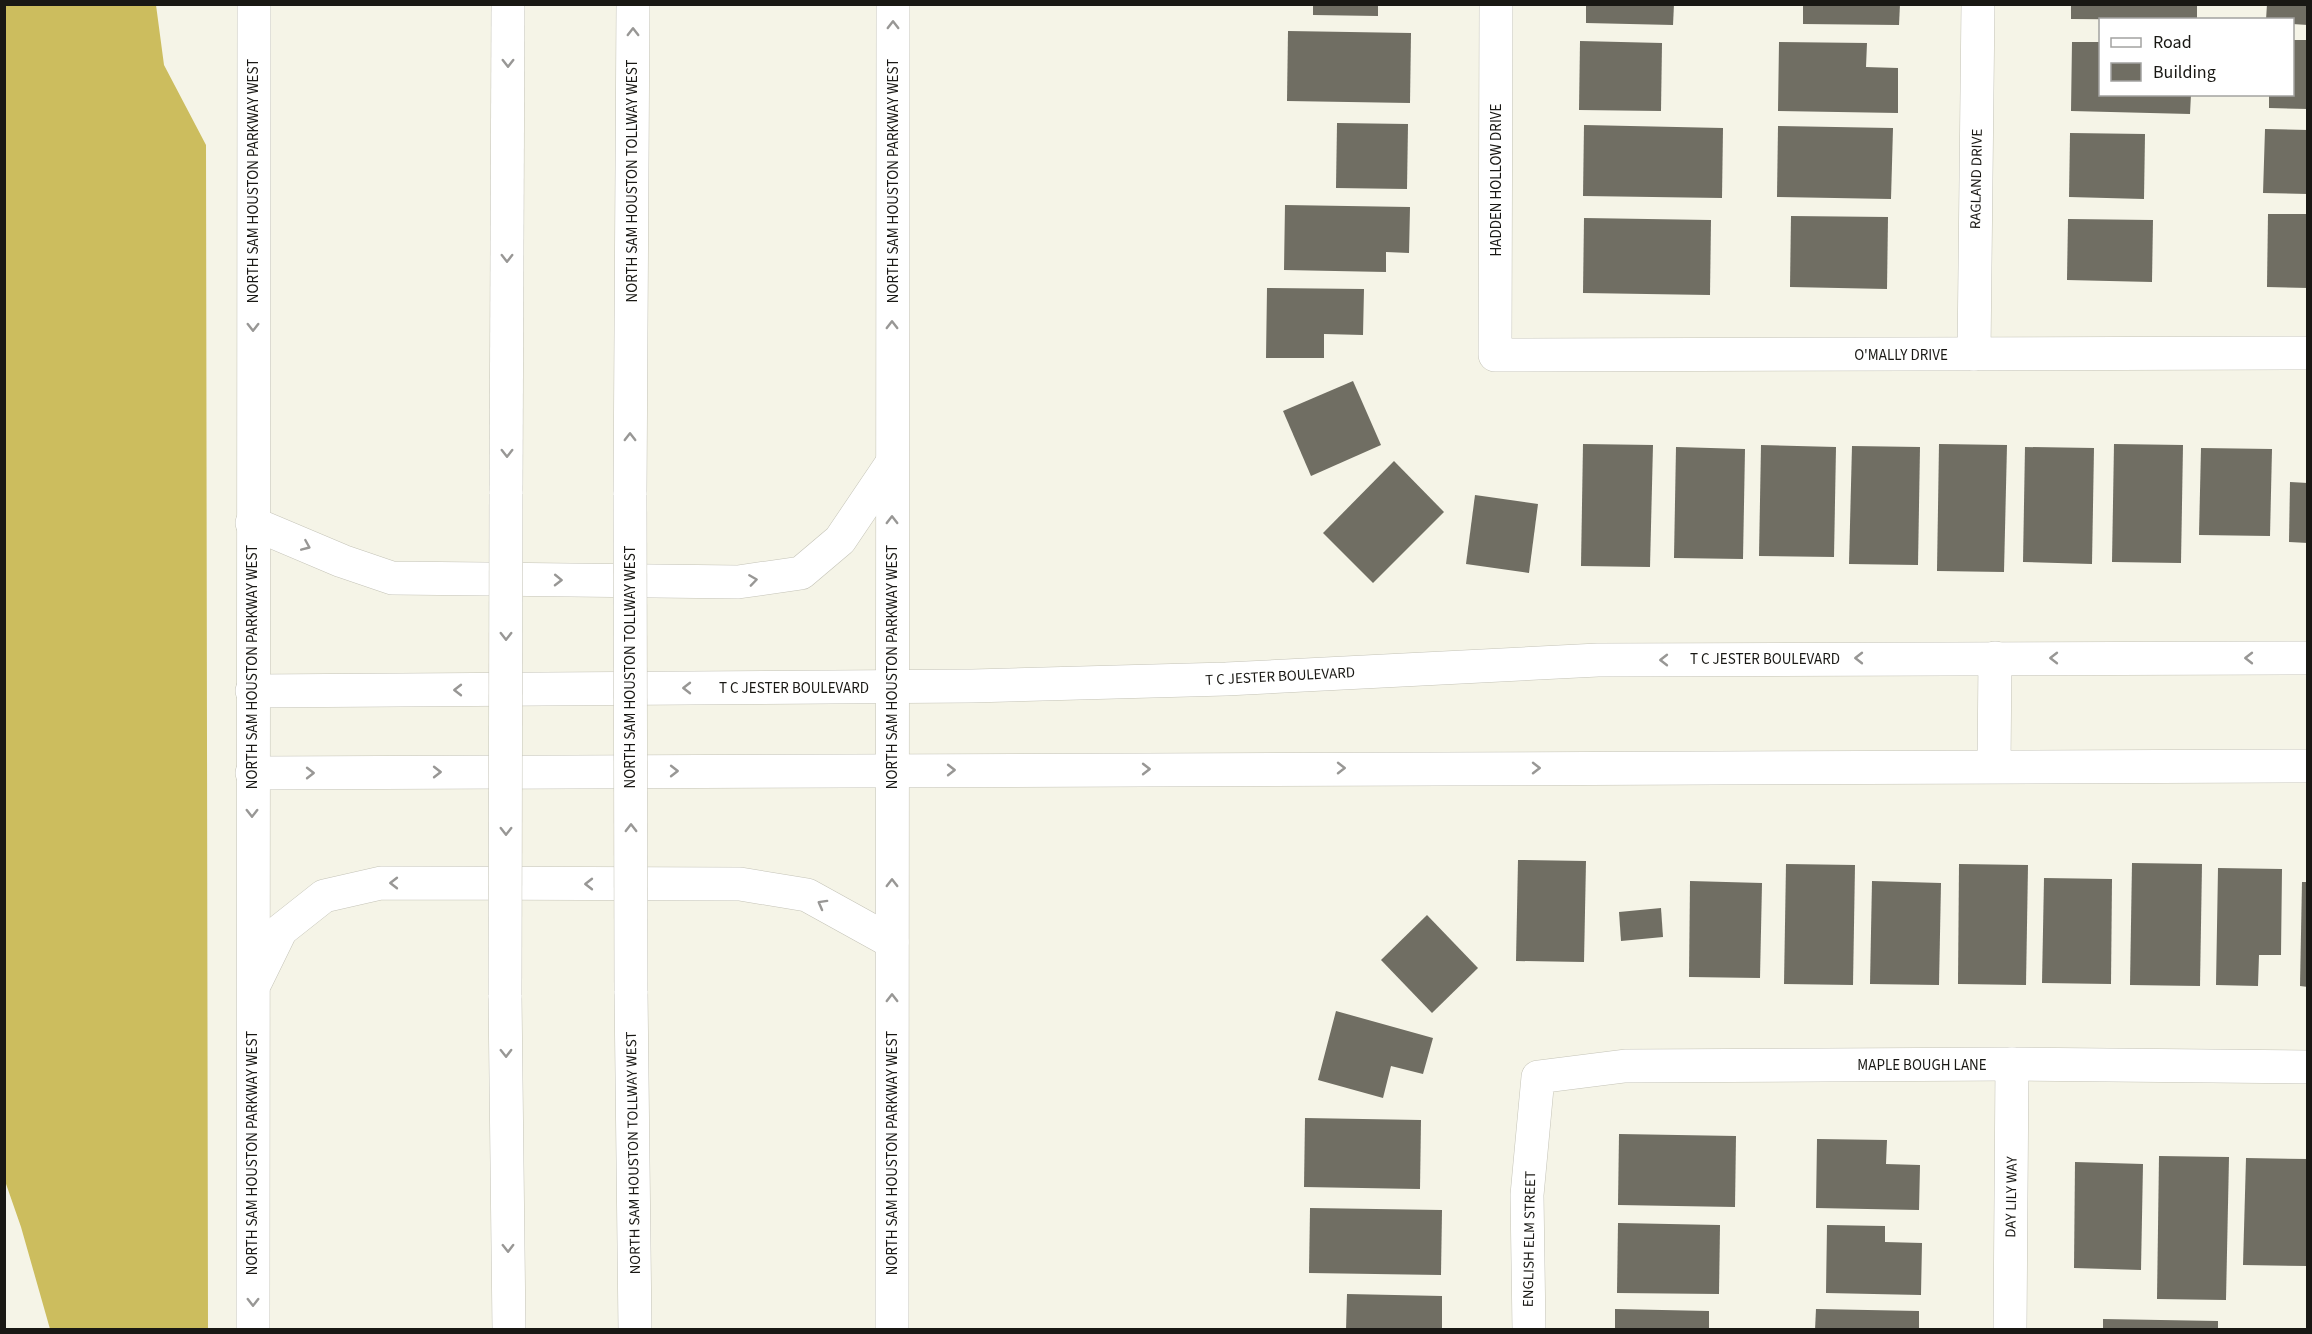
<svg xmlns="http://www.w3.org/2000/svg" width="2312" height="1334" viewBox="0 0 2312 1334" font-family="'Source Sans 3',sans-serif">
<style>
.forest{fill:#ccbd5e}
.building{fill:#706e63}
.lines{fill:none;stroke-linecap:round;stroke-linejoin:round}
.minor-casing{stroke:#c4c3b7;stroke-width:34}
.secondary-casing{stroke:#c4c3b7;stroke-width:34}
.motorway-casing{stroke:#c4c3b7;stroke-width:34}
.minor{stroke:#fff;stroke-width:33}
.secondary{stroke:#fff;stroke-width:33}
.motorway{stroke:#fff;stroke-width:33}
.motorway-bridge-casing{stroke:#c4c3b7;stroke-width:34;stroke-linecap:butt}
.motorway-bridge{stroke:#fff;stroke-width:33}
.oneway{stroke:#989795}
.labels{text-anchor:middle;stroke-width:5;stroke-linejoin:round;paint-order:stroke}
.street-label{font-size:15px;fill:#191814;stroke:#fff}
</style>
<rect width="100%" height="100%" fill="#f5f4e7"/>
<polygon class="forest" points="5,4 156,5 164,65 206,145 208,1329 50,1329 21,1227 5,1181"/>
<g class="building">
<polygon points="1313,4 1378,4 1378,16 1313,15"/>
<polygon points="1586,4 1674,4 1673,25 1586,23"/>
<polygon points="1803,4 1900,4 1899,25 1803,24"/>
<polygon points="2071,4 2197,4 2197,20 2071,19"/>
<polygon points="2267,4 2308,4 2308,25 2292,24 2292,20 2266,20"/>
<polygon points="1288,31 1411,33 1410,103 1287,101"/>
<polygon points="2292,40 2308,40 2308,109 2269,108 2269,94 2292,94"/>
<polygon points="1580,41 1662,43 1661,111 1579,110"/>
<polygon points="1779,42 1867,43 1866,67 1898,68 1898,113 1778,111"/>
<polygon points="2072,42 2100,42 2100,94 2191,94 2190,114 2071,111"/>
<polygon points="1337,123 1408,124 1407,189 1336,188"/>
<polygon points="1584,125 1723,128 1722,198 1583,196"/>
<polygon points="1778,126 1893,128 1891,199 1777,197"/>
<polygon points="2265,129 2308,130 2308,194 2263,193"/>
<polygon points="2070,133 2145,134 2144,199 2069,197"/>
<polygon points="1285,205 1410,207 1409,253 1386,252 1386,272 1284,270"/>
<polygon points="2268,214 2308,214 2308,288 2267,287"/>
<polygon points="1791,216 1888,217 1887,289 1790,287"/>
<polygon points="1584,218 1711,220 1710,295 1583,293"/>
<polygon points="2068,219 2153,220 2152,282 2067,280"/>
<polygon points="1267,288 1364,289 1363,335 1324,334 1324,358 1266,358"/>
<polygon points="1353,381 1381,445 1311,476 1283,411"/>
<polygon points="1583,444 1653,445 1650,567 1581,566"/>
<polygon points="1939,444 2007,445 2004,572 1937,571"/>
<polygon points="2114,444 2183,445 2181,563 2112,562"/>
<polygon points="1761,445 1836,447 1834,557 1759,556"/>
<polygon points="1852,446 1920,447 1918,565 1849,564"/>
<polygon points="1676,447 1745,449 1743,559 1674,558"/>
<polygon points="2025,447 2094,448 2092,564 2023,562"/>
<polygon points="2201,448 2272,449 2270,536 2199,535"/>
<polygon points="1394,461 1444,512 1373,583 1323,533"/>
<polygon points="2290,482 2308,483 2308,543 2289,542"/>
<polygon points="1475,495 1538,504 1529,573 1466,564"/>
<polygon points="1518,860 1586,861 1584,962 1516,961"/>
<polygon points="2132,863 2202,864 2200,986 2130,985"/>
<polygon points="1786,864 1855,865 1853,985 1784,984"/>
<polygon points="1959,864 2028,865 2026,985 1958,984"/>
<polygon points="2218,868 2282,869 2281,955 2259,955 2258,986 2216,985"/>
<polygon points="2044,878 2112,879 2111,984 2042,983"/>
<polygon points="1690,881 1762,883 1760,978 1689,977"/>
<polygon points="1872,881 1941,883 1939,985 1870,984"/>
<polygon points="2302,882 2308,882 2308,987 2300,986"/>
<polygon points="1661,908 1663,937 1621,941 1619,912"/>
<polygon points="1427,915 1478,968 1432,1013 1381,960"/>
<polygon points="1336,1011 1433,1038 1423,1074 1391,1066 1383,1098 1318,1080"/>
<polygon points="1305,1118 1421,1120 1420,1189 1304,1187"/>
<polygon points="1619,1134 1736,1136 1735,1207 1618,1205"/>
<polygon points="1817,1139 1887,1140 1886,1164 1920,1165 1919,1210 1816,1208"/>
<polygon points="2159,1156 2229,1157 2226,1300 2157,1299"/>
<polygon points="2246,1158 2308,1159 2308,1266 2243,1265"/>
<polygon points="2075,1162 2143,1164 2141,1270 2074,1268"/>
<polygon points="1310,1208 1442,1210 1441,1275 1309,1273"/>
<polygon points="1618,1223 1720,1225 1719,1294 1617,1293"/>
<polygon points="1827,1225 1885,1226 1885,1242 1922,1243 1921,1295 1826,1293"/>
<polygon points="1347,1294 1442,1296 1442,1330 1346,1330"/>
<polygon points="1615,1309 1709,1311 1709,1330 1615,1330"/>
<polygon points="1816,1309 1919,1311 1919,1330 1815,1330"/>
<polygon points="2103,1319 2218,1321 2218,1330 2103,1330"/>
</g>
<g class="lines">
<defs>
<g id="minor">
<polyline points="1496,4 1495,355 2308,353"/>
<polyline points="1974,354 1978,4"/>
<polyline points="1529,1330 1527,1195 1538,1077 1625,1066 2012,1064 2308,1067"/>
<polyline points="2010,1330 2012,1064"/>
</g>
<g id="secondary">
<polyline points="252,523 342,561 392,578 738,582 801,573 840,540 892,463"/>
<polyline points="252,691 972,686 1226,679 1598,660 2308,658"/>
<polyline points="1994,766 1995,658"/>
<polyline points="252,773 2308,766"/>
<polyline points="256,981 281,930 324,896 381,883 740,884 807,895 892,942"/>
<polyline points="253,1330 254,4"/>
<polyline points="892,1330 893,4"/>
</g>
<g id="motorway">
<polyline points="506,494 508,4"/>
<polyline points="630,495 633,4"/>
<polyline points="631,991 635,1330"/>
<polyline points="505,995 509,1330"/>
</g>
</defs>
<use href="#minor" class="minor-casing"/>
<use href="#secondary" class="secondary-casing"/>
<use href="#motorway" class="motorway-casing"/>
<use href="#minor" class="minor"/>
<use href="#secondary" class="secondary"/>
<use href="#motorway" class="motorway"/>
<defs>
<g id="motorway-bridge">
<polyline points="630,495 631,991"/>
<polyline points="505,995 506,494"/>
</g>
</defs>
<use href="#motorway-bridge" class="motorway-bridge-casing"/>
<use href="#motorway-bridge" class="motorway-bridge"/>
</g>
<defs><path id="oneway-chevron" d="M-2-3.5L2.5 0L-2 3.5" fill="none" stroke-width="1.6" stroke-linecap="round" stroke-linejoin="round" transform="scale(1.5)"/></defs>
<g class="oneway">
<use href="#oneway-chevron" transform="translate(893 25) rotate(-90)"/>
<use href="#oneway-chevron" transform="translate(633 32) rotate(-90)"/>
<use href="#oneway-chevron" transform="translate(508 63) rotate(90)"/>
<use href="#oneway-chevron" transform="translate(507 258) rotate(90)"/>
<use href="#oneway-chevron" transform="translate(892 325) rotate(-90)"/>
<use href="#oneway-chevron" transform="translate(253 327) rotate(90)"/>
<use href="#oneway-chevron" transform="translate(630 437) rotate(-90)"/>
<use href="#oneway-chevron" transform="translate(507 453) rotate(90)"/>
<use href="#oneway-chevron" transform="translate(892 520) rotate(-90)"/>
<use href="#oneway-chevron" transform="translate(306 546) rotate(23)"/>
<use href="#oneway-chevron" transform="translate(558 580) rotate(1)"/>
<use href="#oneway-chevron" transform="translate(753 580) rotate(-8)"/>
<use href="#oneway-chevron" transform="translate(506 636) rotate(90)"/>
<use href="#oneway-chevron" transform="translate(1859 658) rotate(180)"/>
<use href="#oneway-chevron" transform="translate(2054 658) rotate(-180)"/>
<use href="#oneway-chevron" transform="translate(2249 658) rotate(-180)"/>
<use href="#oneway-chevron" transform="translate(1664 660) rotate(180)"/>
<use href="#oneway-chevron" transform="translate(687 688) rotate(180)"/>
<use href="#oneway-chevron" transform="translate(458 690) rotate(180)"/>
<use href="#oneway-chevron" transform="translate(1341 768)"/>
<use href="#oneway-chevron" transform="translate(1536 768)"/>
<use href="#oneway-chevron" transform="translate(1146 769)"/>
<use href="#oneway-chevron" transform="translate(951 770)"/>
<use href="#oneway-chevron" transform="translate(674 771)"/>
<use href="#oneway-chevron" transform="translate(437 772)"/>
<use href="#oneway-chevron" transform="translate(310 773)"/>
<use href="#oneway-chevron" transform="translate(252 813) rotate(90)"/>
<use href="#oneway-chevron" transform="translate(631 828) rotate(-90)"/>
<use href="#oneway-chevron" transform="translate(506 831) rotate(90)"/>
<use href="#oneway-chevron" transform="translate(394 883) rotate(-180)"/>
<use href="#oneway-chevron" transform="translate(892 883) rotate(-90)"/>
<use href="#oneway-chevron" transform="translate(589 884) rotate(-180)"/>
<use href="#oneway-chevron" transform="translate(822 904) rotate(-151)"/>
<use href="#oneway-chevron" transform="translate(892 998) rotate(-90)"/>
<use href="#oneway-chevron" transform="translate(506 1053) rotate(89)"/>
<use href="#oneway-chevron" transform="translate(508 1248) rotate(89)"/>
<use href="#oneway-chevron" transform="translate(253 1302) rotate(90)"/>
</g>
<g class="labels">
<g class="street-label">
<text transform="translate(1976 179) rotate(-89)" y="5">RAGLAND DRIVE</text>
<text transform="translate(1496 180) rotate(-90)" y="5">HADDEN HOLLOW DRIVE</text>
<text transform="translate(253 181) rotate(-90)" y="5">NORTH SAM HOUSTON PARKWAY WEST</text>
<text transform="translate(632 181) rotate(-90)" y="5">NORTH SAM HOUSTON TOLLWAY WEST</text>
<text transform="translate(893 181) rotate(-90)" y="5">NORTH SAM HOUSTON PARKWAY WEST</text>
<text x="1901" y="360">O'MALLY DRIVE</text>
<text x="1765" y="664">T C JESTER BOULEVARD</text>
<text transform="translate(252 667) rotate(-90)" y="5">NORTH SAM HOUSTON PARKWAY WEST</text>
<text transform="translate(630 667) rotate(-90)" y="5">NORTH SAM HOUSTON TOLLWAY WEST</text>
<text transform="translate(892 667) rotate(-90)" y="5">NORTH SAM HOUSTON PARKWAY WEST</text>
<text transform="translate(1280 676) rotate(-3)" y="5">T C JESTER BOULEVARD</text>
<text x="794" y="693">T C JESTER BOULEVARD</text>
<text x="1922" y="1070">MAPLE BOUGH LANE</text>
<text transform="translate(252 1153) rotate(-90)" y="5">NORTH SAM HOUSTON PARKWAY WEST</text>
<text transform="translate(633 1153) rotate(-91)" y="5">NORTH SAM HOUSTON TOLLWAY WEST</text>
<text transform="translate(892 1153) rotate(-90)" y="5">NORTH SAM HOUSTON PARKWAY WEST</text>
<text transform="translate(2011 1197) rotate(-89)" y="5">DAY LILY WAY</text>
<text transform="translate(1529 1239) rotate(-89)" y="5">ENGLISH ELM STREET</text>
</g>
</g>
<rect width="2312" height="1334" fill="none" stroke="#191814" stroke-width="12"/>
<rect x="2099" y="18" width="195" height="78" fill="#ffffff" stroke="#a3a3a1" stroke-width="1.5"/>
<rect x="2111" y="38" width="30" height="9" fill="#ffffff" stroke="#a3a3a1" stroke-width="1.5"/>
<text x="2153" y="48" font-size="18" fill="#191814">Road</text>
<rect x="2111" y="63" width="30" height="18" fill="#706e63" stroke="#a3a3a1" stroke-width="1.5"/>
<text x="2153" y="78" font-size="18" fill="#191814">Building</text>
</svg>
